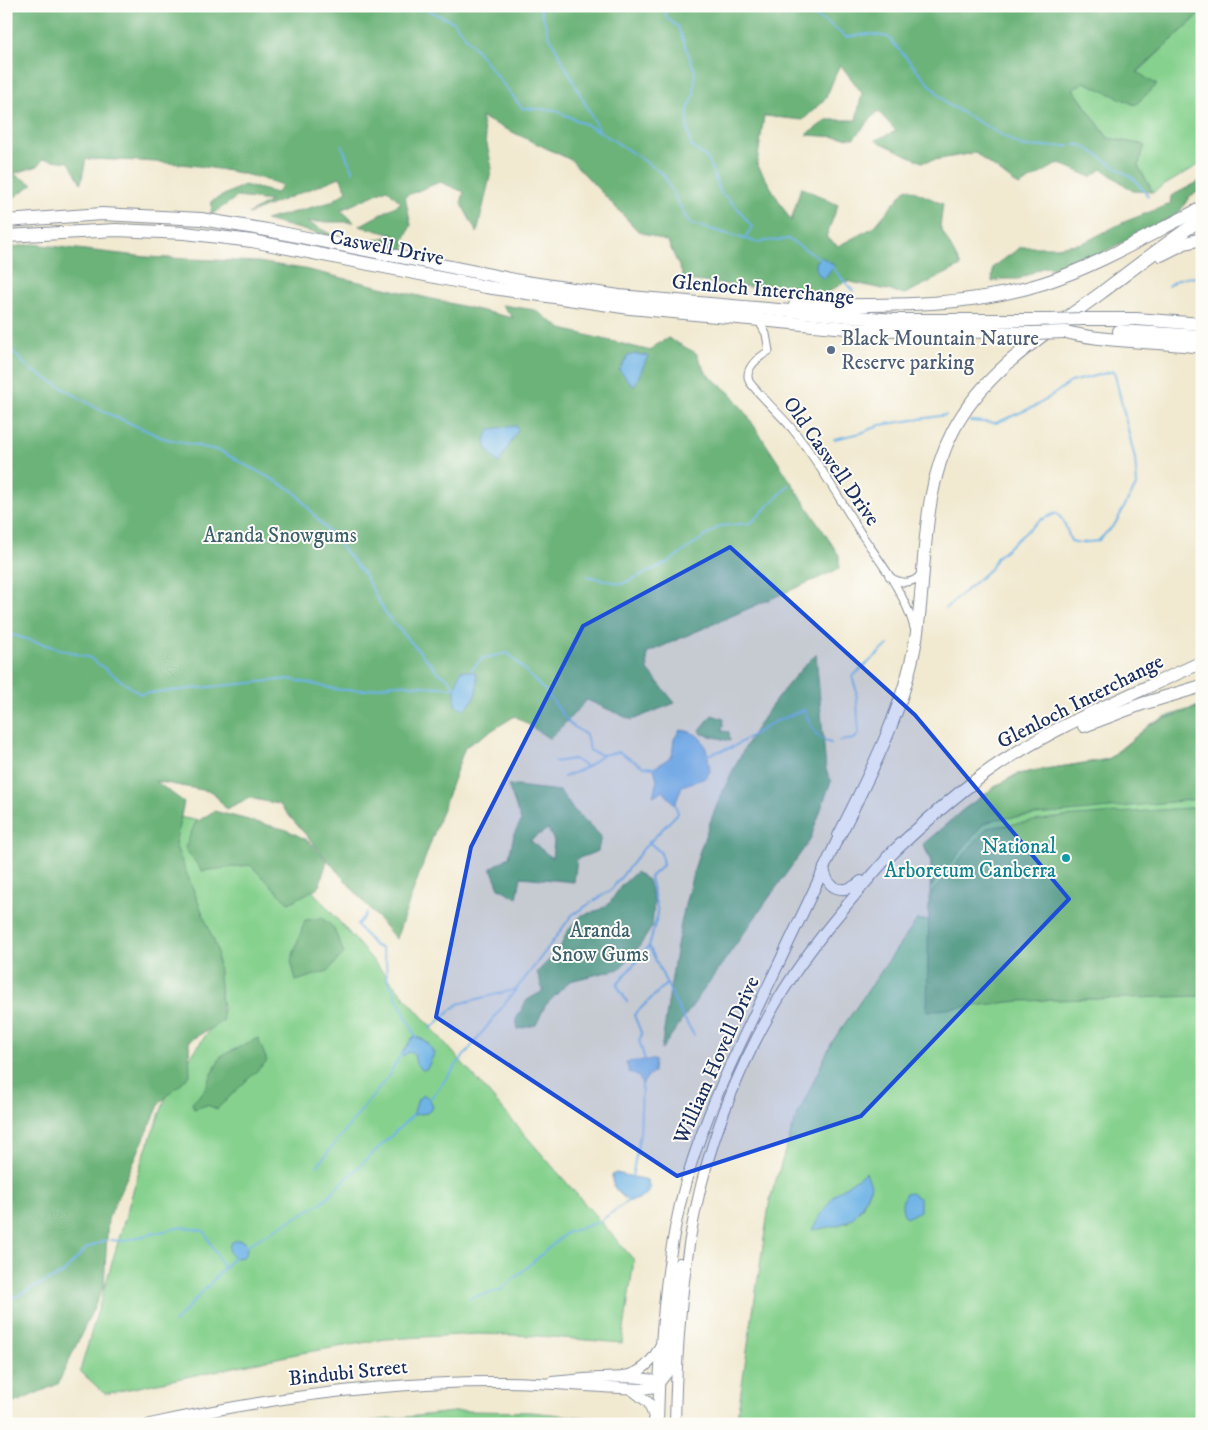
<svg xmlns="http://www.w3.org/2000/svg" width="1208" height="1430" viewBox="0 0 1208 1430" font-family="'IM FELL DW Pica',serif">
<style>
.green{fill:#86d18e;stroke:#508076;fill-rule:evenodd}
.forest{fill:#6cb379;stroke:#44716c;fill-rule:evenodd}
.water{fill:#70b4e6;stroke:#4672a2}
.lines{fill:none;stroke-linecap:round;stroke-linejoin:round}
.stream{stroke:#70b4e6;stroke-width:2}
.street-casing{stroke:#868c97;stroke-width:9}
.secondary-casing{stroke:#868c97;stroke-width:12}
.primary-casing{stroke:#868c97;stroke-width:12}
.highway-casing{stroke:#868c97;stroke-width:14}
.street{stroke:#fff;stroke-width:7}
.secondary{stroke:#fff;stroke-width:10}
.primary{stroke:#fff;stroke-width:10}
.highway{stroke:#fff;stroke-width:12}
.highway-bridge-casing{stroke:#868c97;stroke-width:14;stroke-linecap:butt}
.highway-bridge{stroke:#fff;stroke-width:12}
.marked{fill:#1d4ed8;fill-opacity:0.2;stroke:#1d4ed8;stroke-width:4;stroke-linejoin:round}
.service-dot{fill:#5c6f8a;stroke:#fdfcf7;stroke-width:2}
.culture-dot{fill:#0f9aa8;stroke:#fdfcf7;stroke-width:2}
.labels{text-anchor:middle;stroke-width:4;stroke-linejoin:round;paint-order:stroke}
.street-label{font-size:21px;fill:#1b2f5e;stroke:#fdfcf7}
.service-label{font-size:21px;fill:#4e5e75;stroke:#fdfcf7;text-anchor:start}
.park-label{font-size:21px;fill:#3b606c;stroke:#fdfcf7}
.culture-label{font-size:21px;fill:#0d838f;stroke:#fdfcf7;text-anchor:end}
</style>
<rect width="100%" height="100%" fill="#fdfcf7"/>
<filter id="ink" filterUnits="userSpaceOnUse"><feTurbulence type="fractalNoise" baseFrequency=".02" numOctaves="2"/><feDisplacementMap in="SourceGraphic" scale="10" xChannelSelector="R" yChannelSelector="G"/><feConvolveMatrix kernelMatrix="1 2 1 2 8 2 1 2 1" color-interpolation-filters="sRGB"/></filter>
<filter id="wash" filterUnits="userSpaceOnUse"><feTurbulence type="fractalNoise" baseFrequency=".0096" numOctaves="4" result="noise"/><feDisplacementMap in="SourceGraphic" scale="20" xChannelSelector="R" yChannelSelector="G"/><feGaussianBlur stdDeviation="1.12" result="paint"/><feColorMatrix in="noise" values="0 0 0 0 0 0 0 0 0 0 0 0 0 0 0 0 0 1.4 0 .05"/><feComposite in="paint" operator="in"/></filter>
<g filter="url(#wash)">
<rect width="100%" height="100%" fill="#f1e9d0"/>
<g class="green">
<polygon points="1202,12 1202,163 1153,192 1138,166 1145,145 1108,138 1073,89 1083,82 1137,73"/>
<path d="M 1202,705 L 1202,1424 L 736,1424 L 770,1199 L 794,1123 L 832,1042 L 917,920 L 929,920 L 931,862 L 923,844 L 964,809 L 996,786 L 1017,774 L 1108,759 L 1151,724 L 1171,715 ZM 871,1185 L 862,1208 L 846,1224 Z"/>
<polygon points="163,814 262,833 634,1260 622,1343 540,1336 478,1334 386,1339 301,1353 105,1394 80,1371 143,1157 171,1085 224,1009 206,937"/>
<polygon points="462,1411 531,1412 611,1420 611,1424 344,1424"/>
</g>
<g class="forest">
<path d="M 6,6 L 1202,6 L 1202,12 L 1137,72 L 1157,85 L 1135,105 L 1084,82 L 1073,89 L 1108,138 L 1145,145 L 1138,166 L 1153,192 L 1133,191 L 1102,169 L 1091,177 L 1059,163 L 1019,186 L 975,153 L 922,162 L 875,140 L 896,131 L 878,111 L 854,138 L 806,135 L 827,120 L 856,120 L 862,93 L 840,64 L 826,98 L 803,120 L 764,116 L 757,164 L 791,221 L 801,187 L 838,205 L 826,237 L 838,246 L 874,227 L 907,188 L 943,204 L 940,227 L 961,266 L 905,294 L 846,281 L 824,295 L 685,280 L 668,242 L 638,231 L 571,160 L 481,117 L 492,168 L 477,233 L 461,203 L 464,192 L 440,182 L 405,196 L 411,225 L 404,240 L 405,250 L 360,244 L 394,235 L 359,226 L 401,203 L 387,189 L 341,210 L 354,222 L 307,222 L 342,240 L 265,220 L 331,202 L 347,191 L 340,177 L 248,214 L 270,201 L 237,197 L 211,215 L 212,201 L 244,185 L 277,193 L 282,185 C 219,163 151,161 86,159 L 81,183 L 69,162 L 43,159 L 38,166 L 13,174 L 33,184 L 6,203 Z"/>
<polygon points="1202,180 1202,190 1190,196 1178,214 1090,259 1062,269 1044,267 1019,279 1002,279 992,282 993,267 1021,247 1056,247 1083,243 1124,222 1170,204 1171,196"/>
<polygon points="33,244 147,257 258,262 304,269 513,318 502,305 535,310 562,329 651,351 653,347 668,338 696,353 707,374 730,393 745,412 839,555 839,569 647,653 648,670 675,703 632,720 587,700 550,739 515,716 465,747 396,939 279,804 249,798 226,809 213,792 155,781 184,802 175,844 217,949 223,1021 189,1041 190,1075 160,1103 108,1219 104,1286 58,1384 9,1405 6,1416 6,248"/>
<path d="M 816,654 L 826,770 L 831,781 L 810,840 L 661,1050 C 670,994 676,936 691,881 C 713,799 754,714 816,654 Z"/>
<polygon points="1202,706 1202,799 996,819 983,824 931,887 931,861 924,845 963,810 995,787 1017,775 1037,770 1108,760 1151,724"/>
<polygon points="712,715 724,719 722,731 729,732 730,741 702,734 700,730"/>
<path d="M 508,785 L 560,791 L 572,808 L 601,836 L 598,851 L 577,859 L 574,882 L 521,877 L 517,898 L 499,888 L 491,868 L 509,857 L 514,834 L 521,821 ZM 548,829 L 554,841 L 552,858 L 530,840 Z"/>
<polygon points="1202,807 1202,996 1020,1001 927,1011 929,896 987,828 1062,817"/>
<polygon points="214,811 287,830 309,841 327,861 319,887 289,903 250,865 202,871 185,848 195,823"/>
<polygon points="636,872 648,880 654,902 652,927 635,953 619,969 570,981 545,1006 536,1025 518,1029 516,1019 527,1000 543,991 537,972 559,950 567,932 582,915 597,911 609,904 621,886"/>
<polygon points="322,918 333,927 344,953 328,971 296,981 291,961 305,920"/>
<polygon points="258,1038 267,1061 217,1109 207,1105 194,1109 192,1103 203,1092 221,1056"/>
</g>
<g class="water">
<path d="M 820,258 L 823,258 L 834,265 L 824,279 C 817,274 816,271 816,263 Z"/>
<polygon points="636,354 648,356 634,387 619,370 628,356"/>
<path d="M 516,426 L 518,430 L 499,463 C 488,454 480,443 490,429 Z"/>
<path d="M 461,670 L 475,672 C 481,685 475,702 464,709 L 455,705 L 455,688 Z"/>
<path d="M 680,730 C 706,732 707,749 710,771 L 706,778 L 682,786 L 675,805 L 663,791 L 653,796 L 657,780 L 654,768 L 672,756 L 674,739 Z"/>
<path d="M 413,1037 C 425,1038 430,1044 434,1054 L 427,1069 L 422,1070 L 416,1064 L 414,1054 L 409,1052 L 403,1056 L 402,1053 Z"/>
<polygon points="645,1060 655,1060 654,1072 648,1076 642,1085 639,1077 629,1072 626,1062"/>
<polygon points="424,1095 430,1099 433,1108 427,1113 413,1115 418,1099"/>
<path d="M 866,1172 L 871,1185 C 856,1223 852,1223 813,1230 L 812,1229 L 834,1195 Z"/>
<path d="M 616,1173 L 647,1180 L 650,1188 C 648,1196 637,1201 628,1201 C 619,1193 611,1188 612,1175 Z"/>
<path d="M 911,1193 L 920,1199 L 920,1211 L 906,1218 C 901,1210 901,1203 905,1194 Z"/>
<circle cx="238" cy="1249" r="9"/>
</g>
<g class="lines">
<g class="stream">
<polyline points="419,6 454,22 522,108 555,110 599,131 646,162 663,174 689,223 756,242 788,239 821,259"/>
<polyline points="539,6 549,35 599,130"/>
<polyline points="665,6 666,17 678,27 695,71 694,95 688,110 687,126 691,146 708,159 720,192 736,206 752,227 745,238"/>
<polyline points="795,6 826,22 846,37 870,34 888,37 947,104 1023,147 1070,146"/>
<polyline points="1075,145 1082,145 1134,179 1148,196"/>
<polyline points="342,146 353,172"/>
<polyline points="831,266 853,291"/>
<path d="M 1168,286 C 1179,277 1188,275 1202,279"/>
<polyline points="6,344 27,367 100,410 163,438 220,451 294,491 364,574 387,616 439,673 448,678 455,688"/>
<polyline points="834,439 861,433 880,425 946,415"/>
<polyline points="587,576 622,584 667,563 720,526 751,523 789,485"/>
<polyline points="946,608 990,569 997,557 1040,520 1057,513 1064,522 1071,541 1080,543 1098,541 1115,524 1137,484 1135,459 1114,371 1071,382 1038,405 996,423 970,421"/>
<polyline points="6,633 90,658 140,694 289,679 340,690 366,690 393,684 453,688"/>
<polyline points="471,670 483,658 508,653 545,691 570,724 586,735 590,751 602,755 619,752 644,767 655,768"/>
<polyline points="839,741 854,739 859,734 856,689 852,677 888,645"/>
<path d="M 707,755 L 733,747 L 774,722 L 804,710 C 810,723 815,740 831,743"/>
<polyline points="554,762 574,759 587,767"/>
<polyline points="564,777 587,767 602,755"/>
<polyline points="649,842 661,853 663,865 650,877 658,913 649,946 680,1012 694,1035"/>
<polyline points="367,913 357,925 374,945 382,949 386,962 387,978 416,1037"/>
<polyline points="627,1002 617,985 649,946"/>
<polyline points="430,1029 458,1004 517,989"/>
<polyline points="645,1060 639,1040 642,1035 634,1015 666,984"/>
<polyline points="430,1099 536,964 572,915 611,890 644,848 678,813 675,804"/>
<polyline points="317,1166 387,1078 402,1053"/>
<polyline points="632,1177 640,1134 642,1085"/>
<polyline points="111,1240 121,1241 182,1227 204,1231 224,1269"/>
<polyline points="246,1246 321,1203 413,1115"/>
<polyline points="469,1298 501,1290 566,1233 599,1222 628,1201"/>
<polyline points="174,1323 235,1256"/>
<polyline points="6,1330 12,1298 62,1274 87,1248 106,1240"/>
</g>
</g>
</g>
<g filter="url(#ink)">
<g class="lines">
<defs>
<g id="street">
<path d="M 759,321 L 766,334 L 769,351 C 759,357 744,368 749,381 C 753,389 785,419 793,430 C 819,462 840,500 862,535 C 881,563 906,595 914,628"/>
<path d="M 889,576 C 899,584 913,585 921,574"/>
</g>
<g id="secondary">
<path d="M 624,1376 C 642,1373 653,1361 660,1346"/>
<path d="M 150,1424 C 267,1398 383,1381 503,1382 C 550,1382 596,1388 643,1389 L 655,1387 L 659,1383 C 644,1372 573,1380 552,1382"/>
</g>
<g id="primary">
<path d="M 824,868 C 827,891 845,895 861,881"/>
<polyline points="659,1383 667,1373 673,1302 679,1263"/>
<polyline points="631,1389 649,1403 655,1420"/>
<path d="M 658,1424 C 660,1341 664,1261 686,1181 C 706,1112 737,1050 768,986 C 792,936 816,886 839,836"/>
<path d="M 675,1424 C 678,1269 694,1147 772,1010 C 803,954 846,905 888,857"/>
</g>
<g id="highway">
<polyline points="6,221 102,214 201,219 267,230 525,282 619,296 894,320 1050,320"/>
<polyline points="6,236 116,230 185,233 252,241 486,287 630,308 858,329 1032,333"/>
<polyline points="1161,255 1185,243 1202,239"/>
<path d="M 795,305 C 878,305 963,309 1044,283 C 1099,265 1150,234 1202,208"/>
<polyline points="1083,319 1136,319 1202,324"/>
<polyline points="1119,331 1202,336"/>
<path d="M 1066,332 C 1109,343 1158,341 1202,347"/>
<polyline points="1084,726 1142,704 1202,686"/>
<path d="M 839,836 C 871,772 904,709 916,639 C 927,570 920,494 953,431 C 985,369 1047,333 1101,293 C 1134,268 1167,242 1202,219"/>
<path d="M 888,857 C 918,828 949,800 983,775 C 1049,727 1128,697 1202,662"/>
</g>
</defs>
<use href="#street" class="street-casing"/>
<use href="#secondary" class="secondary-casing"/>
<use href="#primary" class="primary-casing"/>
<use href="#highway" class="highway-casing"/>
<use href="#street" class="street"/>
<use href="#secondary" class="secondary"/>
<use href="#primary" class="primary"/>
<use href="#highway" class="highway"/>
<defs>
<g id="highway-bridge">
<polyline points="1050,320 1083,319"/>
<polyline points="1032,333 1066,332"/>
</g>
</defs>
<use href="#highway-bridge" class="highway-bridge-casing"/>
<use href="#highway-bridge" class="highway-bridge"/>
</g>
</g>
<path class="marked" d="M 730,547 L 915,715 L 1069,899 L 861,1116 L 677,1176 L 436,1017 L 471,847 L 583,626 Z"/>
<circle class="service-dot" cx="831" cy="350" r="5"/>
<circle class="culture-dot" cx="1066" cy="858" r="5"/>
<g class="labels">
<g class="street-label">
<text transform="translate(387 247) rotate(11)" y="7">Caswell Drive</text>
<text transform="translate(763 289) rotate(5)" y="7">Glenloch Interchange</text>
<text transform="translate(832 461) rotate(55)" y="7">Old Caswell Drive</text>
<text transform="translate(1080 701) rotate(-27)" y="7">Glenloch Interchange</text>
<text transform="translate(716 1060) rotate(-66)" y="7">William Hovell Drive</text>
<text transform="translate(348 1372) rotate(-6)" y="7">Bindubi Street</text>
</g>
<g class="service-label">
<text x="841" y="345">Black Mountain Nature<tspan x="841" dy="24">Reserve parking</tspan></text>
</g>
<g class="park-label">
<text x="280" y="542">Aranda Snowgums</text>
<text x="600" y="937">Aranda<tspan x="600" dy="24">Snow Gums</tspan></text>
</g>
<g class="culture-label">
<text x="1056" y="853">National<tspan x="1056" dy="24">Arboretum Canberra</tspan></text>
</g>
</g>
<rect width="1208" height="1430" fill="none" stroke="#fdfcf7" stroke-width="25"/>
</svg>
